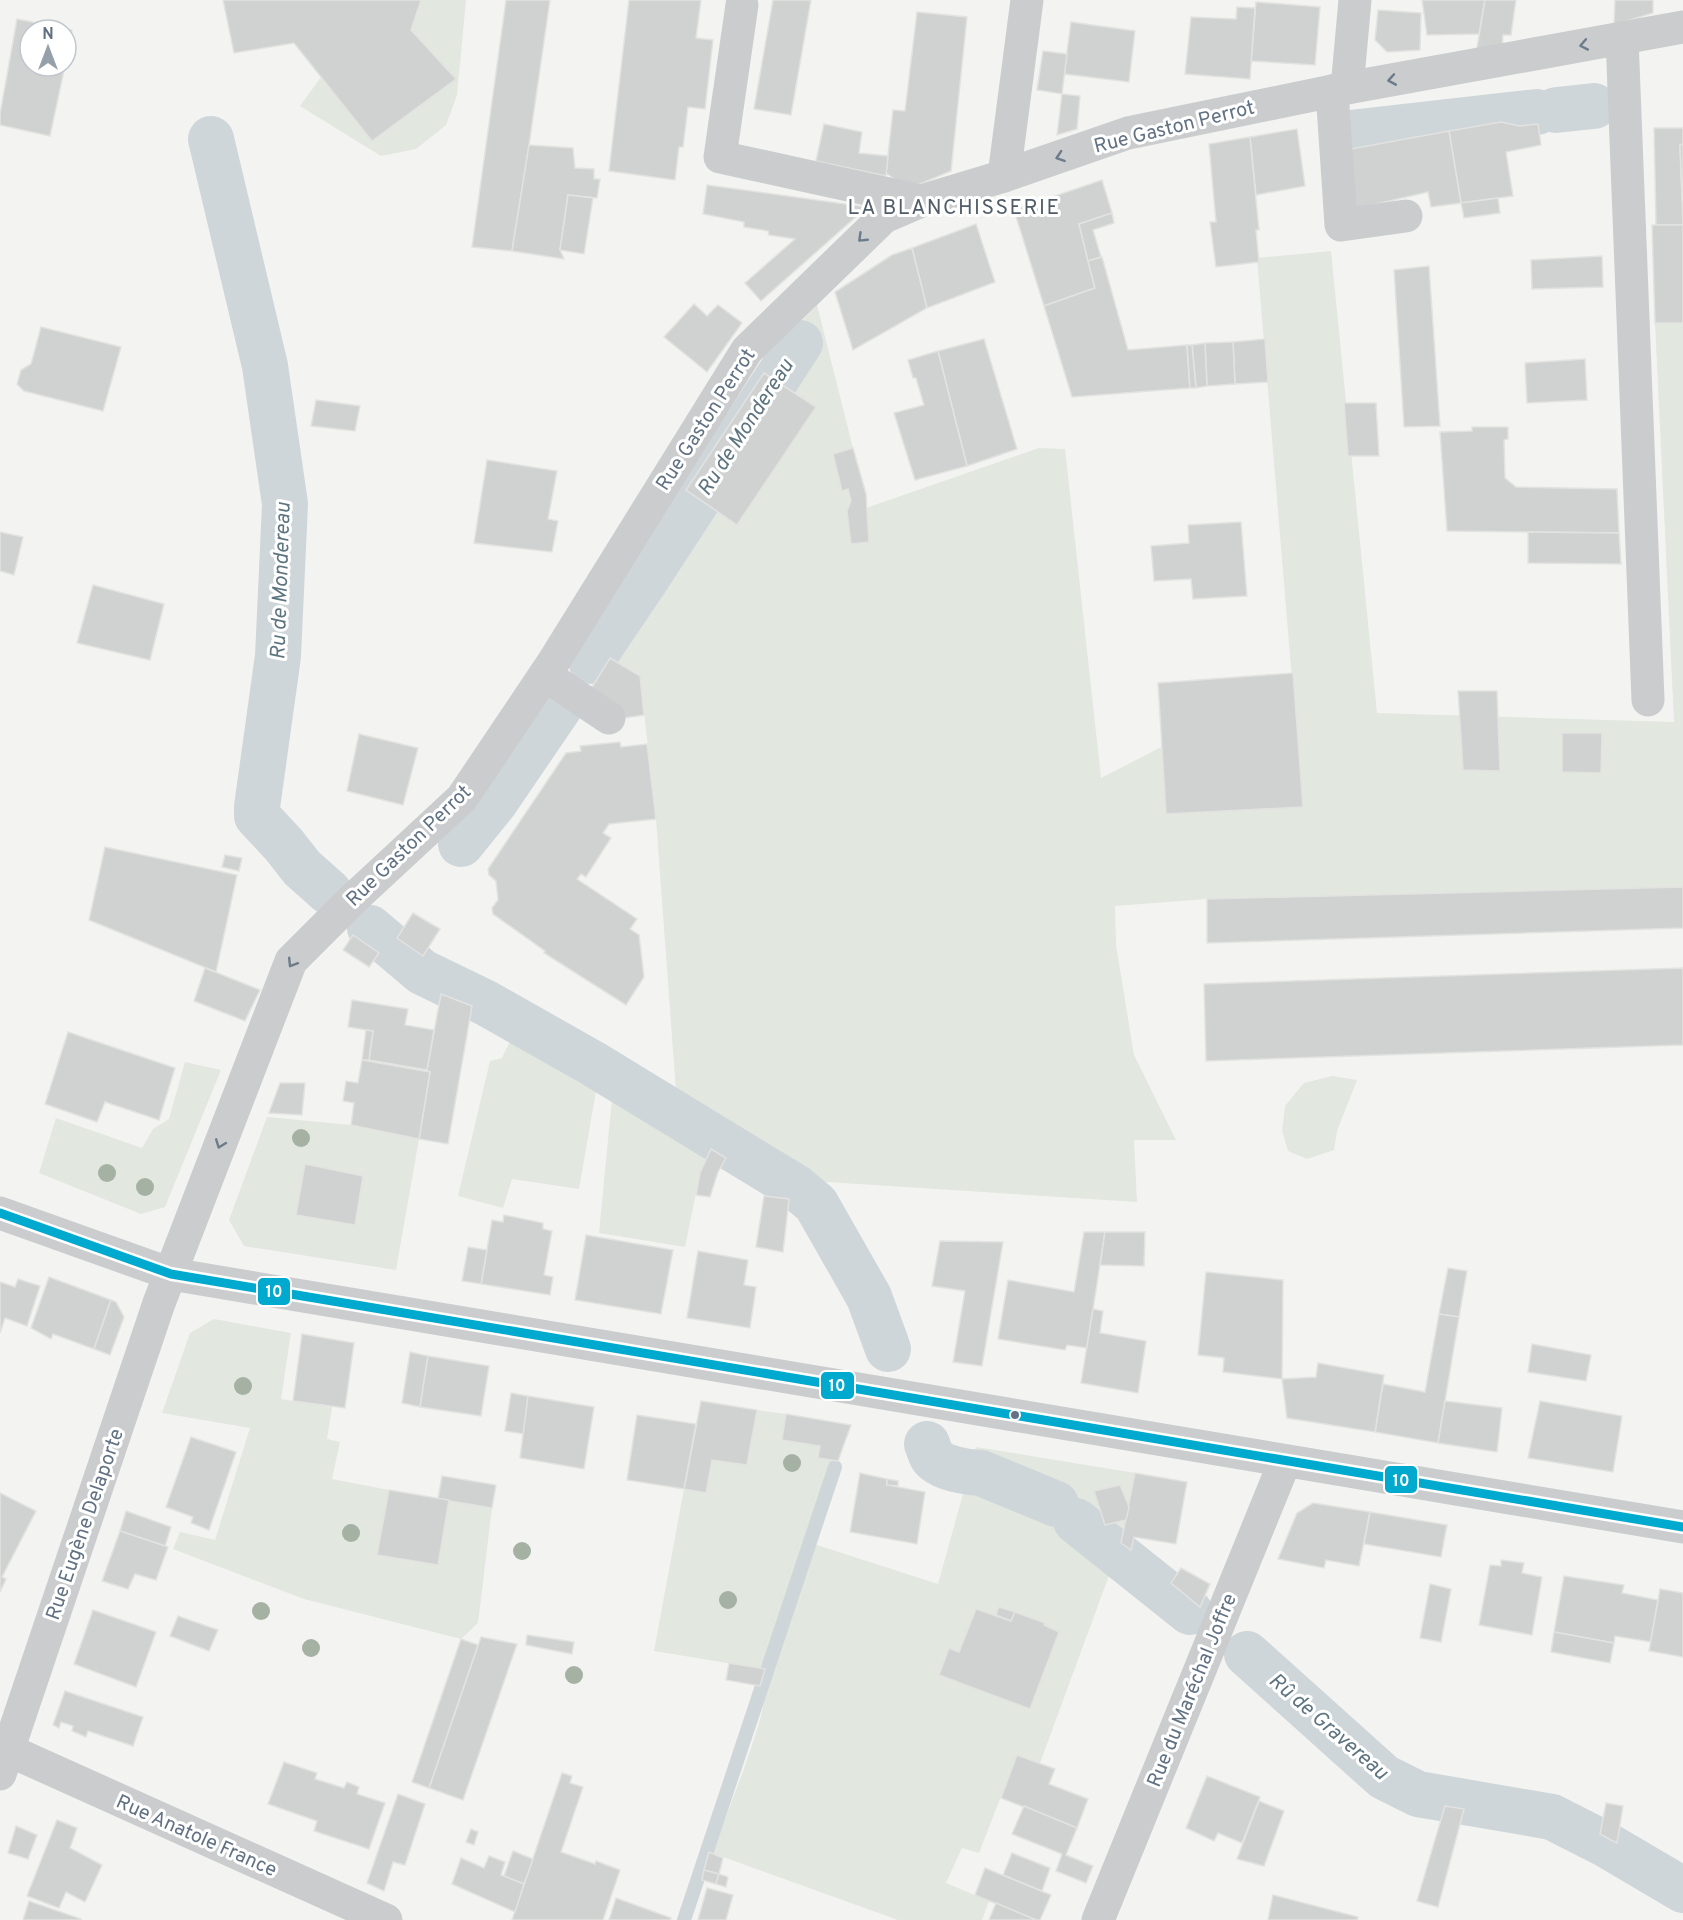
<svg xmlns="http://www.w3.org/2000/svg" width="1683" height="1920" viewBox="0 0 1683 1920" font-family="Overpass,sans-serif">
<style>
.green{fill:#e2e7df;fill-rule:evenodd}
.lines{fill:none;stroke-linecap:round;stroke-linejoin:round}
.stream{stroke:#cfd6d9;stroke-width:14}
.canal{stroke:#cfd6d9;stroke-width:46}
.building{fill:#d0d1d1;stroke:#e2e3e1;stroke-width:1.5}
.minor{stroke:#cbcccd;stroke-width:33}
.bus-1-casing{stroke:#fff;stroke-width:14}
.bus-1{stroke:#00a9ce;stroke-width:9}
.tree{fill:#a5b1a2}
.oneway{stroke:#6c7b8a}
.bus-dot{fill:#627283;stroke:#fff;stroke-width:2}
.labels{text-anchor:middle;stroke-width:6;stroke-linejoin:round;paint-order:stroke}
.street-label{font-size:20px;fill:#627283;stroke:#fff}
.neighbourhood-label{font-size:21px;letter-spacing:1.5px;fill:#505c68;stroke:#fff}
.water-label{font-size:21px;font-style:italic;fill:#5e7580;stroke:#fff}
.line-badge{stroke:#fff;stroke-width:2}
.badge-label{font-size:16px;text-anchor:middle;font-weight:bold;fill:#fff}
</style>
<rect width="100%" height="100%" fill="#f3f4f1"/>
<g class="green">
<polygon points="421,0 466,0 457,95 446,125 416,149 381,156 300,106 321,77 372,140"/>
<polygon points="1331,251 1377,713 1674,722 1655,323 1683,323 1683,920 1207,899 1115,906 1116,945 1134,1055 1176,1140 1134,1140 1137,1202 796,1180 677,1105 656,819 640,676 610,658 711,507 802,361 800,343 794,329 817,305 853,448 833,455 842,490 848,489 851,501 847,511 851,544 866,508 1039,448 1065,449 1101,778 1292,680 1257,258"/>
<polygon points="512,1037 598,1080 579,1189 512,1179 503,1208 458,1196 490,1061 502,1058"/>
<polygon points="185,1062 221,1070 165,1207 141,1214 39,1173 56,1118 142,1148 153,1129 169,1119"/>
<polygon points="1332,1076 1357,1080 1337,1131 1334,1150 1307,1159 1288,1151 1282,1131 1285,1106 1304,1083"/>
<polygon points="613,1088 711,1149 700,1173 685,1247 599,1233"/>
<path d="M 267,1117 L 351,1125 L 419,1139 L 396,1270 L 244,1246 L 229,1220 ZM 305,1165 L 363,1176 L 355,1225 L 296,1215 Z"/>
<polygon points="214,1319 291,1333 281,1399 332,1407 327,1439 340,1442 332,1479 389,1490 377,1555 438,1565 449,1500 492,1508 478,1623 461,1639 304,1599 173,1549 180,1532 215,1540 250,1428 162,1413 190,1333"/>
<path d="M 757,1410 L 786,1414 L 783,1440 L 820,1446 L 838,1461 L 814,1544 L 938,1584 L 976,1447 L 1135,1473 L 1121,1543 L 1040,1763 L 1017,1755 L 979,1853 L 962,1848 L 946,1883 L 989,1901 L 982,1920 L 898,1920 L 712,1853 C 729,1808 748,1762 761,1716 C 765,1701 764,1686 770,1670 L 654,1651 L 684,1489 L 706,1493 L 712,1460 L 747,1465 Z"/>
</g>
<g class="lines">
<polyline class="stream" points="684,1920 835,1467"/>
<g class="canal">
<polyline points="1556,110 1594,106"/>
<polyline points="1350,133 1537,112"/>
<polyline points="211,139 265,366 285,504 278,656 257,807 257,816 284,845 302,868 329,892"/>
<polyline points="591,661 645,581 800,343"/>
<polyline points="461,844 495,802 561,705"/>
<polyline points="370,928 422,972 486,1003 592,1063 797,1188 816,1204 869,1297 888,1349"/>
<path d="M 927,1444 C 929,1448 930,1455 933,1458 C 943,1469 967,1472 981,1473 L 1056,1504"/>
<polyline points="1076,1521 1190,1612"/>
<polyline points="1247,1654 1384,1777 1418,1794 1552,1817 1605,1844 1683,1890"/>
</g>
</g>
<g class="building">
<polygon points="223,0 421,0 411,30 456,79 372,141 294,43 234,53"/>
<polygon points="506,0 550,0 527,159 512,251 472,247"/>
<polygon points="629,0 701,0 696,38 713,40 705,109 688,107 683,147 679,147 675,180 609,171"/>
<polygon points="773,0 811,0 791,115 754,109"/>
<polygon points="1422,0 1485,0 1479,34 1427,35"/>
<polygon points="1485,0 1516,0 1511,35 1503,35 1502,50 1476,54"/>
<polygon points="1615,0 1653,0 1653,13 1614,25"/>
<polygon points="1256,2 1320,7 1315,65 1251,61"/>
<polygon points="1237,7 1255,8 1250,79 1185,74 1191,17 1236,19"/>
<polygon points="1378,10 1421,13 1420,50 1387,52 1375,40"/>
<polygon points="917,12 967,17 951,171 908,189 886,173 893,110 905,111"/>
<polygon points="17,19 72,30 66,59 66,30 30,30 30,66 65,66 50,136 0,125 0,114"/>
<polygon points="1071,22 1135,31 1129,82 1064,74"/>
<polygon points="1043,51 1067,54 1062,94 1037,90"/>
<polygon points="1062,94 1080,96 1077,129 1057,135"/>
<polygon points="1501,122 1520,126 1538,124 1541,145 1506,152 1513,196 1461,203 1449,131"/>
<polygon points="824,124 862,132 859,153 888,156 886,176 816,161"/>
<polygon points="1654,128 1683,128 1683,144 1680,145 1683,225 1656,225"/>
<polygon points="1297,129 1305,186 1256,195 1250,137"/>
<polygon points="1449,131 1461,203 1431,207 1428,192 1355,209 1345,150"/>
<polygon points="1250,137 1259,230 1256,230 1259,262 1216,267 1210,222 1216,222 1209,144"/>
<polygon points="1683,144 1683,196 1682,196 1680,145"/>
<polygon points="529,145 573,148 575,168 594,169 594,179 600,179 597,198 568,195 560,250 564,259 512,251"/>
<polygon points="1102,180 1112,213 1079,224 1095,288 1044,306 1014,210"/>
<polygon points="707,185 867,207 761,301 745,283 795,239 769,235 768,231 744,227 744,222 703,214"/>
<polygon points="568,195 593,198 584,254 560,250"/>
<polygon points="1498,198 1500,213 1464,218 1461,203"/>
<polygon points="1112,213 1114,223 1093,230 1101,257 1088,261 1079,224"/>
<polygon points="976,224 995,282 927,308 912,248"/>
<polygon points="1652,225 1683,225 1683,323 1655,323"/>
<polygon points="912,248 927,308 853,350 835,292 892,255"/>
<polygon points="1602,256 1603,287 1532,289 1531,260"/>
<polygon points="1102,257 1128,350 1187,345 1190,388 1072,397 1044,306 1095,288 1088,261"/>
<polygon points="1429,266 1440,426 1404,427 1394,270"/>
<polygon points="694,304 707,316 718,305 742,323 707,372 664,337"/>
<polygon points="41,327 121,347 103,411 24,391 17,384 21,370 31,364"/>
<polygon points="984,339 1017,449 967,466 938,351"/>
<polygon points="1265,339 1268,382 1235,384 1233,342"/>
<polygon points="1233,342 1235,384 1207,386 1205,343"/>
<polygon points="1205,343 1207,386 1196,388 1192,345"/>
<polygon points="1187,345 1192,345 1196,388 1190,388"/>
<polygon points="938,351 967,466 915,480 894,413 924,405 916,378 913,378 908,360"/>
<polygon points="1585,359 1587,400 1527,403 1525,363"/>
<polygon points="764,373 816,407 737,525 686,490"/>
<polygon points="316,400 360,406 355,431 311,426"/>
<polygon points="1344,403 1376,403 1379,456 1348,456"/>
<polygon points="1472,427 1508,427 1508,439 1504,440 1505,478 1516,487 1617,489 1619,533 1447,531 1440,432 1472,431"/>
<polygon points="853,448 866,494 869,542 851,544 847,511 851,501 848,489 842,491 833,454"/>
<polygon points="487,460 557,471 548,519 558,521 552,552 474,543"/>
<polygon points="1241,522 1247,596 1193,599 1191,579 1154,581 1151,546 1189,543 1188,525"/>
<polygon points="0,532 23,537 14,575 0,571"/>
<polygon points="1528,532 1619,533 1621,564 1528,563"/>
<polygon points="93,585 164,604 150,660 77,643"/>
<polygon points="610,658 640,676 644,715 624,718 589,692"/>
<polygon points="1293,673 1303,807 1166,814 1158,683"/>
<polygon points="1458,691 1497,691 1500,771 1463,770"/>
<polygon points="1562,733 1602,733 1601,773 1562,772"/>
<polygon points="359,734 418,748 403,805 347,791"/>
<polygon points="620,742 621,747 647,744 656,819 609,824 603,833 611,838 586,877 581,874 577,879 637,919 630,929 639,935 644,977 626,1005 544,953 545,951 493,914 492,908 498,900 496,881 489,875 488,869 566,753 581,751 580,746"/>
<polygon points="105,847 237,875 216,972 89,920"/>
<polygon points="225,855 242,858 239,871 222,867"/>
<polygon points="1683,887 1683,928 1207,943 1207,899"/>
<polygon points="413,913 440,929 423,956 397,938"/>
<polygon points="353,935 379,953 369,967 343,950"/>
<polygon points="205,968 260,990 245,1021 194,1001"/>
<polygon points="1683,968 1683,1045 1206,1061 1204,984"/>
<polygon points="441,994 472,1006 448,1144 419,1139 430,1072 427,1070"/>
<polygon points="352,1000 408,1009 405,1025 434,1030 427,1070 369,1060 373,1031 348,1027"/>
<polygon points="366,1030 373,1031 369,1060 362,1060"/>
<polygon points="68,1032 175,1068 159,1120 105,1102 97,1122 45,1104"/>
<polygon points="362,1060 430,1072 419,1139 351,1125 354,1103 343,1101 346,1081 358,1083"/>
<polygon points="280,1083 305,1083 302,1115 269,1113"/>
<polygon points="711,1149 726,1158 718,1172 710,1197 696,1195 700,1173"/>
<polygon points="305,1164 363,1176 355,1225 296,1215"/>
<polygon points="764,1196 789,1199 783,1252 756,1247"/>
<polygon points="504,1215 543,1223 543,1229 552,1231 544,1275 553,1277 550,1295 481,1284 492,1220 503,1222"/>
<polygon points="1084,1232 1105,1232 1087,1348 1067,1345 1065,1350 998,1339 1008,1280 1074,1292"/>
<polygon points="1105,1232 1145,1232 1144,1266 1100,1265"/>
<polygon points="586,1235 673,1250 661,1314 575,1300"/>
<polygon points="940,1241 1003,1242 982,1366 953,1362 965,1291 932,1286"/>
<polygon points="468,1247 487,1250 481,1284 462,1281"/>
<polygon points="698,1251 748,1260 744,1285 756,1287 750,1328 687,1318"/>
<polygon points="1448,1268 1467,1271 1459,1317 1439,1314"/>
<polygon points="1206,1272 1283,1280 1282,1379 1223,1372 1224,1358 1198,1355"/>
<polygon points="49,1277 111,1300 94,1349 53,1334 51,1339 31,1328"/>
<polygon points="18,1279 40,1286 27,1326 5,1318 0,1333 0,1282 15,1287"/>
<polygon points="111,1300 116,1302 124,1317 110,1355 94,1349"/>
<polygon points="1093,1309 1103,1311 1100,1333 1146,1341 1138,1393 1081,1383"/>
<polygon points="1439,1314 1459,1317 1438,1443 1375,1432 1383,1384 1425,1392"/>
<polygon points="302,1334 354,1343 345,1408 293,1401"/>
<polygon points="1532,1344 1591,1355 1586,1381 1528,1372"/>
<polygon points="410,1352 428,1356 420,1407 402,1403"/>
<polygon points="428,1356 489,1366 481,1416 420,1407"/>
<polygon points="1318,1363 1384,1375 1375,1432 1287,1418 1282,1379 1316,1377"/>
<polygon points="511,1393 528,1396 524,1434 505,1431"/>
<polygon points="528,1396 594,1407 584,1469 520,1458"/>
<polygon points="701,1401 757,1410 747,1465 712,1460 706,1493 684,1489"/>
<polygon points="1445,1401 1502,1408 1497,1452 1438,1443"/>
<polygon points="1540,1401 1622,1416 1613,1472 1528,1458"/>
<polygon points="786,1414 851,1425 838,1461 818,1458 820,1446 782,1440"/>
<polygon points="637,1415 696,1424 684,1489 627,1480"/>
<polygon points="191,1437 236,1452 209,1530 191,1523 193,1517 166,1507"/>
<polygon points="860,1473 887,1479 887,1485 925,1492 917,1544 850,1532"/>
<polygon points="1135,1473 1187,1482 1176,1544 1134,1537 1131,1550 1121,1543"/>
<polygon points="442,1476 496,1485 492,1508 438,1499"/>
<polygon points="887,1479 898,1481 898,1486 887,1485"/>
<polygon points="1120,1485 1129,1507 1126,1520 1105,1525 1094,1491"/>
<polygon points="389,1490 449,1500 438,1565 377,1555"/>
<polygon points="0,1493 36,1511 2,1577 6,1579 0,1592"/>
<polygon points="1313,1503 1370,1512 1359,1566 1326,1560 1324,1568 1278,1559 1297,1513"/>
<polygon points="126,1511 171,1527 165,1546 120,1531"/>
<polygon points="1370,1512 1447,1525 1441,1557 1364,1544"/>
<polygon points="120,1531 168,1547 156,1580 135,1574 128,1589 102,1581"/>
<polygon points="1501,1560 1524,1563 1522,1573 1542,1577 1532,1635 1479,1625 1490,1565 1501,1566"/>
<polygon points="1181,1568 1210,1584 1200,1607 1171,1583"/>
<polygon points="1564,1576 1624,1585 1622,1593 1658,1600 1651,1642 1615,1636 1614,1643 1554,1632"/>
<polygon points="1430,1584 1451,1589 1441,1642 1420,1638"/>
<polygon points="1660,1589 1683,1593 1683,1657 1649,1651"/>
<polygon points="999,1607 1015,1612 1011,1621 996,1615"/>
<polygon points="976,1609 1011,1621 1015,1612 1045,1623 1044,1625 1059,1632 1030,1709 939,1675 949,1648 959,1652"/>
<polygon points="93,1610 156,1632 136,1687 74,1664"/>
<polygon points="178,1616 218,1630 209,1651 170,1636"/>
<polygon points="1554,1632 1614,1643 1610,1663 1551,1652"/>
<polygon points="527,1635 574,1642 572,1654 526,1645"/>
<polygon points="481,1637 517,1644 463,1800 429,1788"/>
<polygon points="461,1639 478,1645 429,1788 412,1782"/>
<polygon points="729,1663 765,1669 760,1686 726,1680"/>
<polygon points="65,1691 143,1717 133,1746 88,1731 86,1737 72,1731 73,1726 61,1722 59,1728 53,1725"/>
<polygon points="1017,1755 1055,1769 1049,1784 1088,1799 1077,1828 1001,1798"/>
<polygon points="284,1762 317,1773 315,1779 344,1788 347,1782 359,1787 357,1794 385,1803 369,1849 314,1831 317,1821 268,1804"/>
<polygon points="562,1773 572,1776 570,1783 583,1787 561,1852 595,1864 596,1861 620,1870 603,1920 512,1920"/>
<polygon points="1207,1776 1260,1797 1242,1843 1218,1833 1214,1841 1186,1828"/>
<polygon points="398,1794 425,1804 405,1865 393,1862 384,1891 367,1883"/>
<polygon points="1259,1801 1284,1811 1264,1866 1237,1859"/>
<polygon points="1606,1803 1623,1806 1617,1843 1600,1834"/>
<polygon points="1024,1806 1077,1828 1066,1855 1093,1866 1086,1883 1056,1871 1062,1854 1012,1834"/>
<polygon points="1445,1806 1464,1809 1438,1907 1417,1901"/>
<polygon points="57,1820 77,1828 70,1848 102,1865 85,1902 66,1892 59,1908 27,1896"/>
<polygon points="16,1826 37,1835 28,1859 8,1853"/>
<polygon points="471,1829 478,1832 474,1845 466,1842"/>
<polygon points="513,1851 533,1859 524,1884 504,1876"/>
<polygon points="709,1852 723,1858 719,1874 704,1870"/>
<polygon points="1012,1853 1050,1868 1042,1891 1003,1875"/>
<polygon points="489,1856 505,1862 501,1875 524,1884 515,1912 452,1884 461,1858 484,1868"/>
<polygon points="985,1868 1051,1895 1040,1920 1036,1920 975,1895"/>
<polygon points="704,1870 719,1874 716,1884 702,1880"/>
<polygon points="719,1874 728,1877 726,1887 716,1884"/>
<polygon points="707,1888 733,1895 726,1920 698,1920"/>
<polygon points="1273,1895 1358,1917 1357,1920 1268,1920"/>
<polygon points="616,1898 671,1918 670,1920 609,1920"/>
<polygon points="29,1901 81,1919 81,1920 23,1920"/>
<polygon points="996,1903 1036,1920 989,1920"/>
</g>
<g class="lines">
<g class="minor">
<polyline points="742,5 720,157 921,201"/>
<polyline points="1622,38 1648,700"/>
<polyline points="1347,88 1355,0"/>
<polyline points="1332,91 1341,225 1406,216"/>
<polyline points="1004,176 1027,0"/>
<polyline points="545,675 609,718"/>
<polyline points="0,1213 171,1274 1683,1527"/>
<polyline points="8,1750 386,1920"/>
<polyline points="0,1774 159,1303 291,961 351,901 462,798 554,661 747,350 884,217 921,201 1004,176 1128,133 1347,88 1683,27"/>
<polyline points="1098,1920 1285,1461"/>
</g>
<defs>
<polyline id="bus-1" points="0,1213 171,1274 1683,1527"/>
</defs>
<use href="#bus-1" class="bus-1-casing"/>
<use href="#bus-1" class="bus-1"/>
</g>
<g class="tree">
<circle cx="301" cy="1138" r="9"/>
<circle cx="107" cy="1173" r="9"/>
<circle cx="145" cy="1187" r="9"/>
<circle cx="243" cy="1386" r="9"/>
<circle cx="792" cy="1463" r="9"/>
<circle cx="351" cy="1533" r="9"/>
<circle cx="522" cy="1551" r="9"/>
<circle cx="728" cy="1600" r="9"/>
<circle cx="261" cy="1611" r="9"/>
<circle cx="311" cy="1648" r="9"/>
<circle cx="574" cy="1675" r="9"/>
</g>
<defs><path id="oneway-chevron" d="M-2-3.5L2.5 0L-2 3.5" fill="none" stroke-width="1.6" stroke-linecap="round" stroke-linejoin="round" transform="scale(1.5)"/></defs>
<g class="oneway">
<use href="#oneway-chevron" transform="translate(1584 45) rotate(169)"/>
<use href="#oneway-chevron" transform="translate(1392 80) rotate(170)"/>
<use href="#oneway-chevron" transform="translate(1060 157) rotate(161)"/>
<use href="#oneway-chevron" transform="translate(862 238) rotate(136)"/>
<use href="#oneway-chevron" transform="translate(292 963) rotate(122)"/>
<use href="#oneway-chevron" transform="translate(220 1144) rotate(111)"/>
</g>
<circle class="bus-dot" cx="1015" cy="1415" r="5"/>
<g class="labels">
<g class="street-label">
<text transform="translate(1174 126) rotate(-14)" y="7">Rue Gaston Perrot</text>
<text transform="translate(705 419) rotate(-57)" y="7">Rue Gaston Perrot</text>
<text transform="translate(408 845) rotate(-44)" y="7">Rue Gaston Perrot</text>
<text transform="translate(84 1524) rotate(-71)" y="7">Rue Eugène Delaporte</text>
<text transform="translate(1191 1690) rotate(-68)" y="7">Rue du Maréchal Joffre</text>
<text transform="translate(197 1835) rotate(24)" y="7">Rue Anatole France</text>
</g>
<g class="neighbourhood-label">
<text x="954" y="214">LA BLANCHISSERIE</text>
</g>
<g class="water-label">
<text transform="translate(745 427) rotate(-57)" y="7">Ru de Mondereau</text>
<text transform="translate(280 581) rotate(-88)" y="7">Ru de Mondereau</text>
<text transform="translate(1329 1726) rotate(41)" y="7">Rû de Gravereau</text>
</g>
</g>
<g class="line-badge">
<rect x="257" y="1277" width="34" height="29" rx="6" fill="#00a9ce"/>
<rect x="820" y="1371" width="35" height="29" rx="6" fill="#00a9ce"/>
<rect x="1384" y="1465" width="34" height="29" rx="6" fill="#00a9ce"/>
</g>
<g class="badge-label">
<text x="274" y="1297">10</text>
<text x="837" y="1391">10</text>
<text x="1401" y="1486">10</text>
</g>
<g transform="translate(48 48)"><circle r="28" fill="#ffffff" stroke="#c0c7cd" stroke-width="1.5"/>
<path d="M0-4.5L10 22L0 15L-10 22Z" fill="#95a0aa"/>
<text y="-9" font-size="16" font-weight="bold" text-anchor="middle" fill="#627283">N</text>
</g>
</svg>
